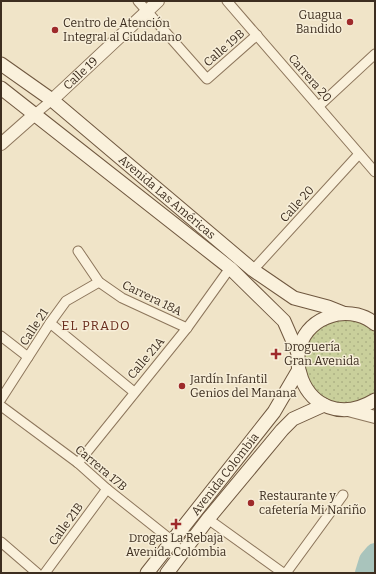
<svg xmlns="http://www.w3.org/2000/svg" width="376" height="574" viewBox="0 0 376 574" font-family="Bitter,serif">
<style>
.grass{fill:url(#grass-dots)}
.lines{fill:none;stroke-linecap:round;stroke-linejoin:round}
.river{stroke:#a9c4bc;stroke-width:20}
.minor-casing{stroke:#8d765c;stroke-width:11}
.tertiary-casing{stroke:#8d765c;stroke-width:14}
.secondary-casing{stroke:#6f573f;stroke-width:15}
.minor{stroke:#faf1dc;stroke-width:9}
.tertiary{stroke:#faf1dc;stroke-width:12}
.secondary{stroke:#faf1dc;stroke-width:13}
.poi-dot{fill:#9e2a2b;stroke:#f7eed8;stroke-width:1.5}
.labels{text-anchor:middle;stroke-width:3;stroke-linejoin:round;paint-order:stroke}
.poi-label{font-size:12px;fill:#3d2e20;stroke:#f7eed8;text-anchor:start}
.street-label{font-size:12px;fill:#3d2e20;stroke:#f7eed8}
.neighbourhood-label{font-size:13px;letter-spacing:1px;fill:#6b2e1e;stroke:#f7eed8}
</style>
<defs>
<pattern id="grass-dots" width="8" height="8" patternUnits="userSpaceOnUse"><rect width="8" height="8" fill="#c9cf9b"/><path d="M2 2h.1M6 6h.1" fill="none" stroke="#aeb285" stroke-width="1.8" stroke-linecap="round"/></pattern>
</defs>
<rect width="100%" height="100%" fill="#f0e4c8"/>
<polygon class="grass" points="340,315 375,326 375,398 346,408 309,390 301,350 311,330"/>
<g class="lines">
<polyline class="river" points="365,573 369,560 375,553"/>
<defs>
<g id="minor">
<polyline points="138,1 207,79 257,35"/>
<polyline points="227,1 375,172"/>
<polyline points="319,106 375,54"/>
<polyline points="35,114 52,100"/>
<polyline points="78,251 99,282 122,298 187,328"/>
<polyline points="253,270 359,154"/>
<polyline points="50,323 134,392"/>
<polyline points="1,336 28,357"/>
<polyline points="1,399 50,323 66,301 99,282"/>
<polyline points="1,406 78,463 107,489 170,539 182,553"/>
<polyline points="78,463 187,328 230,268"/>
<polyline points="208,519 283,573"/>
<polyline points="1,542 37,573"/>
<polyline points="45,573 107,489"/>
<polyline points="286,573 343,495"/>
</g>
<g id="tertiary">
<path id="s1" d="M 52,100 L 158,1"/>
<polyline points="1,144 35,114"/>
<polyline points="348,410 375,417"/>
</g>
<g id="secondary">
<path id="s2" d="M 1,64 L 52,100 L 253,270 L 294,298 L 328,307 L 343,313"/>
<polyline points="1,88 230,268 284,321 298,353"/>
<path d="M 375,324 C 365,315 350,312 338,314 C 263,330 304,443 375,400"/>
<path id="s3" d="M 147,573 L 274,412 L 298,371"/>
<polyline points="167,573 208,519 282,430 293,419 324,405"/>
</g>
</defs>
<use href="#minor" class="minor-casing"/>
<use href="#tertiary" class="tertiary-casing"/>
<use href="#secondary" class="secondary-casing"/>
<use href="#minor" class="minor"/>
<use href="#tertiary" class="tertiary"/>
<use href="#secondary" class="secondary"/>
</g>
<g class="poi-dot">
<circle cx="350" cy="22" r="4"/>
<circle cx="55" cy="30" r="4"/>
<path d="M274 348h4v4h4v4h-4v4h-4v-4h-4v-4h4z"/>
<circle cx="182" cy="386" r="4"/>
<circle cx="251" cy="503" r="4"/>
<path d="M174 518h4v4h4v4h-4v4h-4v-4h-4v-4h4z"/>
</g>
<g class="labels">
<g class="poi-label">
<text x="342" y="19" text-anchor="end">Guagua<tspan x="342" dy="14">Bandido</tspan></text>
<text x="63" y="27">Centro de Atención<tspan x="63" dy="14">Integral al Ciudadano</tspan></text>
<text x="284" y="351">Droguería<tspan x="284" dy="14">Gran Avenida</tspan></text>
<text x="190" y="383">Jardín Infantil<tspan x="190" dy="14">Genios del Manana</tspan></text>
<text x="259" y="500">Restaurante y<tspan x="259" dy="14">cafetería Mi Nariño</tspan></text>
<text x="176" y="542" text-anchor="middle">Drogas La Rebaja<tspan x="176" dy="14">Avenida Colombia</tspan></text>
</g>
<g class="street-label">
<text transform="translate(224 48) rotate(-41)" y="4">Calle 19B</text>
<text dy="4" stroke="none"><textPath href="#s1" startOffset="39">Calle 19</textPath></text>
<text transform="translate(310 78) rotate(49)" y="4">Carrera 20</text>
<text dy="4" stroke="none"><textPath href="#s2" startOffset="213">Avenida Las Américas</textPath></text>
<text transform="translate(297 204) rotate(-48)" y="4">Calle 20</text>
<text transform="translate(152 298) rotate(26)" y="4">Carrera 18A</text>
<text transform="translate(34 327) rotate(-57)" y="4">Calle 21</text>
<text transform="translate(146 358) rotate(-50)" y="4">Calle 21A</text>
<text transform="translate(101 468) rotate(40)" y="4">Carrera 17B</text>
<text dy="4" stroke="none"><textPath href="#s3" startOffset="126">Avenida Colombia</textPath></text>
<text transform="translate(66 524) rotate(-54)" y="4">Calle 21B</text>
</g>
<g class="neighbourhood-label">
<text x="96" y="330">EL PRADO</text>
</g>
</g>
<rect width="376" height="574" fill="none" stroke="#3d2e20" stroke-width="4"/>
</svg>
